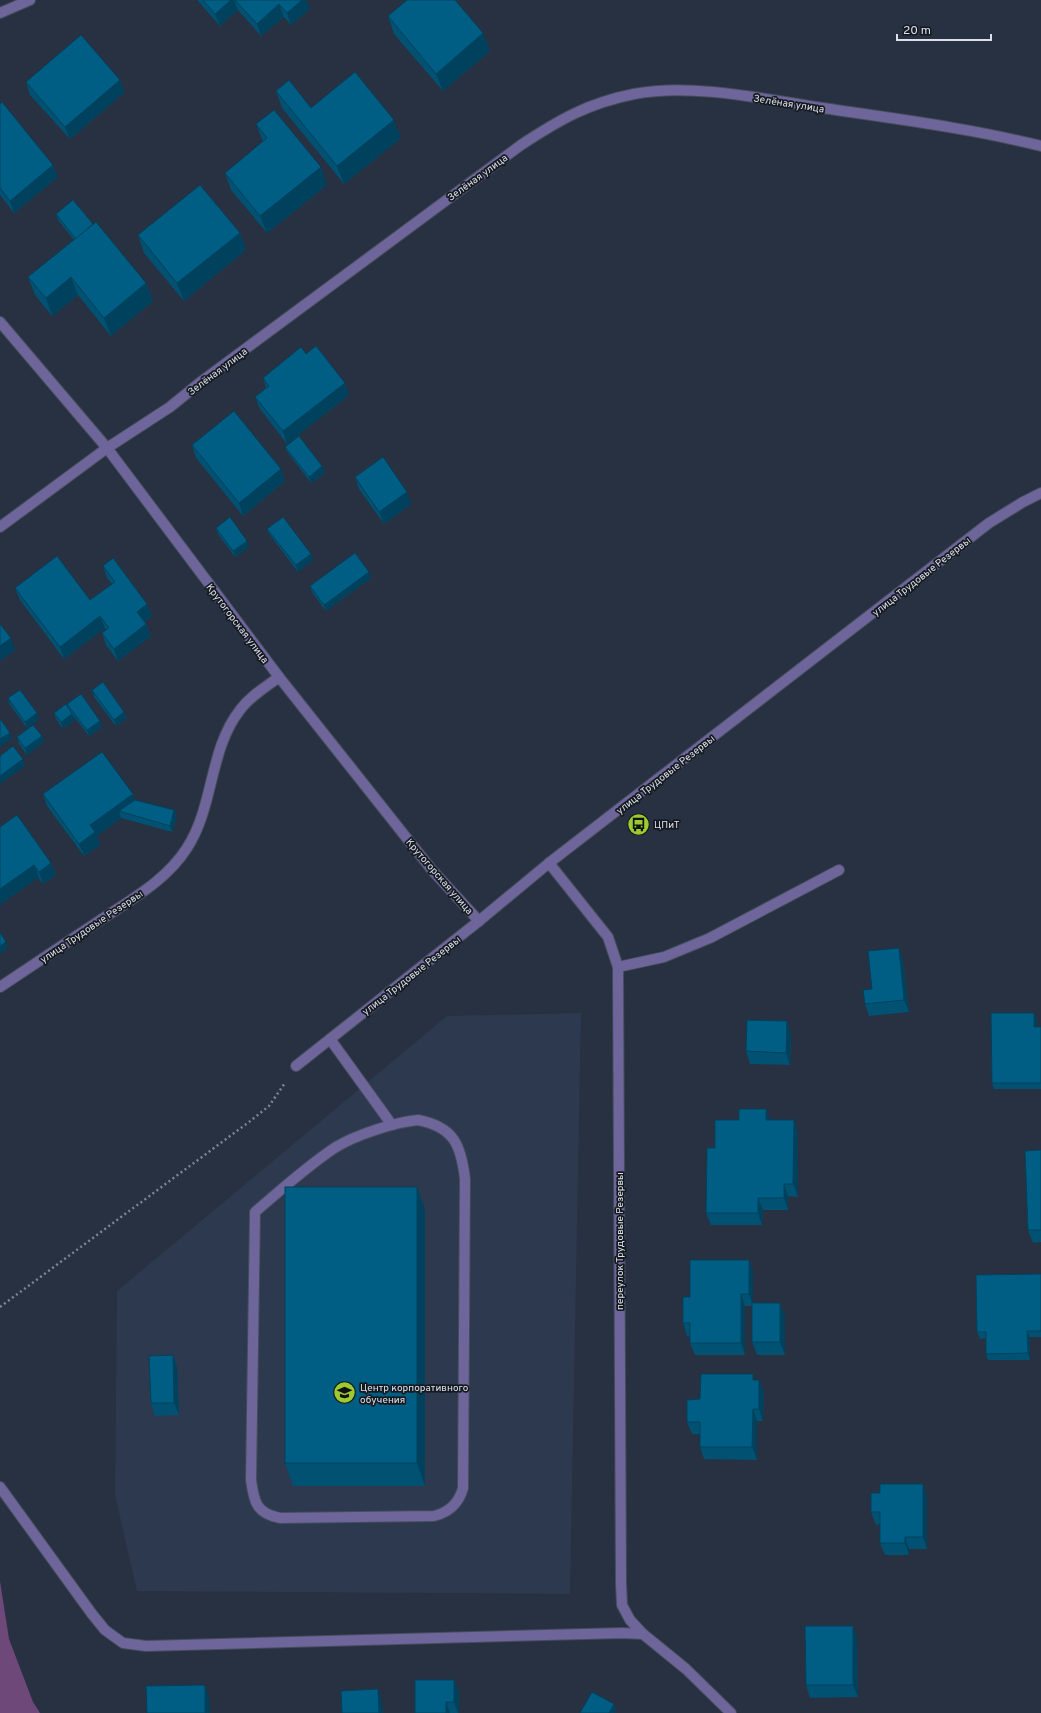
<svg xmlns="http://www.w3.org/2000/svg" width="1041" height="1713" viewBox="0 0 1041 1713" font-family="Overpass,sans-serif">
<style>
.built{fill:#2d394f}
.green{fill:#6e4879}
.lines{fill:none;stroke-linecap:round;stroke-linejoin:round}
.minor-casing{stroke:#454d5c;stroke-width:12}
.path{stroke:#7f8693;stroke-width:2.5;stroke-dasharray:2 3;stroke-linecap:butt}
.minor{stroke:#6e659a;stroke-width:10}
.wall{fill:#005172}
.shaded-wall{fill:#00425d}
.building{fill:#005e85;stroke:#00425d}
.labels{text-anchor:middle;stroke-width:3.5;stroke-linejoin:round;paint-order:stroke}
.street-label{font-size:10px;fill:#dbe0eb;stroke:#151920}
.poi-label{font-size:10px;fill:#dbe0eb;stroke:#151920;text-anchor:start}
</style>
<rect width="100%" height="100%" fill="#283141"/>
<polygon class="built" points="581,1013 570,1594 137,1591 115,1495 117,1291 447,1016"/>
<polygon class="green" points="0,1581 9,1639 33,1702 40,1713 0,1713"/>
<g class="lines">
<defs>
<g id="minor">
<polyline points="0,13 30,0"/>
<polyline points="0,322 107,448 279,677 432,870 479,921"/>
<path d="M 0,527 L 107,448 L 170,407 L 202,381 L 521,145 C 559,120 588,103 634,94 C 692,83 764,99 823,108 C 896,119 969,128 1041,146"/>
<polyline points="549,863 608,937 618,967 621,1584 622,1605 630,1620 643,1634 686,1669 731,1713"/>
<polyline points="618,967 664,957 710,938 839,870"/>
<path d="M 0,987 C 33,965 66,943 99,921 C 130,900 166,881 187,848 C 214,807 209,749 240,710 C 250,696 266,687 279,677"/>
<polyline points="330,1039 392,1125"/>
<polyline points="296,1066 479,921 549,863 989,523 1023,502 1041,493"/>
<path d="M 418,1120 C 454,1127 461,1145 465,1179 L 463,1488 C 459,1503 450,1512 434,1516 L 280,1518 C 256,1513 254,1502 251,1480 L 255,1212 C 281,1190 307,1166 336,1147 C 356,1135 395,1122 418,1120 Z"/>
<polyline points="0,1487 92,1614 105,1630 123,1643 146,1646 622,1633 643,1634"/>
</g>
</defs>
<use href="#minor" class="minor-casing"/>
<polyline class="path" points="0,1307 249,1122 269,1106 285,1083"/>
<use href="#minor" class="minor"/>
</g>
<g class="wall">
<polygon points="197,0 306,0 310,9 291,25 284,17 261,36 238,10 220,26"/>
<polygon points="388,16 483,33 490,51 443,91 394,34"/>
<polygon points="26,82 125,92 70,139 30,95"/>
<polygon points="276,91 311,108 401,138 344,184 282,108"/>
<polygon points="0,104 53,165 58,177 14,213 0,195"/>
<polygon points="256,124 321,167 327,185 267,233 231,190 225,173 263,142"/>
<polygon points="56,214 93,224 146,283 153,301 111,336 78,295 52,316 35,295 28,277 74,240 58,220"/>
<polygon points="240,233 246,250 184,301 144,253 138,235"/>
<polygon points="263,378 345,383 349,395 287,444 260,409 255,397 266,388"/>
<polygon points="192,445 285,481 243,516 196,458"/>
<polygon points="285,447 325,473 311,483 288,453"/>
<polygon points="355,477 411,504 384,524 359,489"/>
<polygon points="216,528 249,547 235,557 218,534"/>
<polygon points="267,529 311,554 313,560 298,572 270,535"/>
<polygon points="103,566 147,604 152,616 144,622 146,624 151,636 118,661 106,645 102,633 106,630 105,628 64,659 20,600 15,588 90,600 112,584 107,578"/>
<polygon points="371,578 326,611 312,592 310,586"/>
<polygon points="92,690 127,718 116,726 94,697"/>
<polygon points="8,698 39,719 27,728 10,705"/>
<polygon points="67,704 100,721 102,727 89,736 73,715 75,720 63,729 56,719 54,713 69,709"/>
<polygon points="42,736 44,742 27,755 19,744 17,737"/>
<polygon points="43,794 135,800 174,810 177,817 172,832 121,818 97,836 100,845 84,856 47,806"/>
<polygon points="0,827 51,863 56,875 43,884"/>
<polygon points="903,960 909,1012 869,1016 865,1004"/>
<polygon points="1037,1019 1037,1027 1041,1027 1041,1089 994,1089 992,1083"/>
<polygon points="791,1033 790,1065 750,1064 746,1051"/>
<polygon points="770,1120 794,1120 798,1133 798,1197 788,1196 788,1210 763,1210 762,1225 711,1225 706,1213"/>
<polygon points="1041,1150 1041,1242 1033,1243 1028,1230"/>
<polygon points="425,1209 425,1486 293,1486 285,1463"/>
<polygon points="749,1260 753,1272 753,1303 785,1315 785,1355 757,1355 752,1342 752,1306 745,1306 745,1355 695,1355 690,1343 690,1336 687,1336 683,1323 690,1297"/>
<polygon points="1041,1274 1041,1337 1030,1337 1030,1360 988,1360 986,1354 986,1338 980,1339 977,1332"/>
<polygon points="173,1355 177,1367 179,1415 155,1416 151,1403"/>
<polygon points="755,1380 759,1380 764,1392 763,1421 757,1421 757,1460 704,1459 700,1447 700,1434 692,1434 687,1422 700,1399"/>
<polygon points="923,1484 927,1497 927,1549 909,1549 909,1555 885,1555 880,1543 880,1524 876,1525 871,1512 880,1493"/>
<polygon points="853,1626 857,1638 858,1697 810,1698 806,1685"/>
<polygon points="454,1680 459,1692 459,1713 415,1713"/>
</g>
<g class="shaded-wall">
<polygon points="231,0 234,0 238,10 220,26 215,14"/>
<polygon points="302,0 306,0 310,9 291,25 287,13"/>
<polygon points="279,4 284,17 261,36 257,24"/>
<polygon points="483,33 490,51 443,91 436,74"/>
<polygon points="120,80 125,92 70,139 65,127"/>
<polygon points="394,120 401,138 344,184 337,166"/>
<polygon points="53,165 58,177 14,213 10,201"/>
<polygon points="321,167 327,185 267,233 260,216"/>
<polygon points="240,233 246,250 184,301 177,283"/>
<polygon points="71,277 78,295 52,316 46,298"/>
<polygon points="146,283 153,301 111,336 104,318"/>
<polygon points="345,383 349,395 287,444 283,431"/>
<polygon points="322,466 325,473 311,483 309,477"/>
<polygon points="281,469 285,481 243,516 239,503"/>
<polygon points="407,492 411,504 384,524 379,512"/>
<polygon points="247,541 249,547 235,557 233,551"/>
<polygon points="311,554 313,560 298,572 296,565"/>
<polygon points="369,572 371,578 326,611 324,605"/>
<polygon points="147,604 152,616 141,624 137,612"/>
<polygon points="100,616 105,628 64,659 60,647"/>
<polygon points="146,624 151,636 118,661 114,649"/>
<polygon points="11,638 15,650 0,661 0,646"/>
<polygon points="124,712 127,718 116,726 114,720"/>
<polygon points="37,713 39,719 27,728 25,722"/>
<polygon points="72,714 75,720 63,729 61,722"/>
<polygon points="100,721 102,727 89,736 87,730"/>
<polygon points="10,733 12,739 0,747 0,739"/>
<polygon points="42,736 44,742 27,755 25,748"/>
<polygon points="23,759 25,766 0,784 0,776"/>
<polygon points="133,794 137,806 119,811 121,818 97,836 100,845 84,856 79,844 90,825"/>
<polygon points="174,810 177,817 172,832 170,826"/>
<polygon points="51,863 56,875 43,884 39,872"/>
<polygon points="34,865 39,877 0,905 0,889"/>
<polygon points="6,942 8,948 0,954 0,946"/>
<polygon points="899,948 903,960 909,1012 904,1000"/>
<polygon points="1034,1013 1037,1019 1037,1033 1034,1027"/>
<polygon points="787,1021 791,1033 790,1065 786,1053"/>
<polygon points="766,1109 771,1121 766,1120"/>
<polygon points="794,1120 798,1133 798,1197 793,1184"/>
<polygon points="784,1184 788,1196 788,1210 784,1198"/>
<polygon points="417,1187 425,1209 425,1486 417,1463"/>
<polygon points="758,1198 763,1210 762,1225 758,1213"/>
<polygon points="749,1260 753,1272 753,1306 749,1294"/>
<polygon points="741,1294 745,1306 745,1355 741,1343"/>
<polygon points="780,1303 785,1315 785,1355 780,1342"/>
<polygon points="1027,1331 1030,1337 1030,1360 1028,1353"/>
<polygon points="173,1355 177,1367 179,1415 174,1403"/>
<polygon points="759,1380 764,1392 763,1421 759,1409"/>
<polygon points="753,1409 757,1421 757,1460 752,1447"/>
<polygon points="923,1484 927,1497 927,1549 923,1537"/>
<polygon points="905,1537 909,1549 909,1555 905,1543"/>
<polygon points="853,1626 857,1638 858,1697 853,1685"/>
<polygon points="454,1680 459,1692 459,1713 458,1713 454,1702"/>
<polygon points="205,1685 209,1697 210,1713 205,1713"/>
<polygon points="378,1689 382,1702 383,1713 379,1713"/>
<polygon points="446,1702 450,1713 446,1713"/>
<polygon points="614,1704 616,1710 615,1713 609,1713"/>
</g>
<g class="building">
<polygon points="203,0 231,0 215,14"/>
<polygon points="235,0 302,0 287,13 279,4 257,24"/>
<polygon points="407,0 455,0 483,33 436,74 388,16"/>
<polygon points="81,35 120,80 65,127 26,82"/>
<polygon points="355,72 394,120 337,166 276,91 289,80 311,108"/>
<polygon points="2,102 53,165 10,201 0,188 0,104"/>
<polygon points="274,110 321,167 260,216 225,173 267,138 256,124"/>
<polygon points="200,185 240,233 177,283 138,235"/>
<polygon points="73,200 93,224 76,239 56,214"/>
<polygon points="96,222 146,283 104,318 71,277 46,298 28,277"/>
<polygon points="316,346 345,383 283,431 255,397 269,386 263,378 301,347 306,354"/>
<polygon points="234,411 281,469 239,503 192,445"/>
<polygon points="299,436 322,466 309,477 285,447"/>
<polygon points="383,457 407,492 379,512 355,477"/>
<polygon points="230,517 247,541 233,551 216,528"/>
<polygon points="283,517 311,554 296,565 267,529"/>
<polygon points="355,553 369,572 324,605 310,586"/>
<polygon points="57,556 90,600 115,582 103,566 113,558 147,604 137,612 146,624 114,649 102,633 109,628 100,616 60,647 15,588"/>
<polygon points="0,624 11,638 0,646"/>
<polygon points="103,682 124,712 114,720 92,690"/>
<polygon points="20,690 37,713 25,722 8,698"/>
<polygon points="81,694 100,721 87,730 67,704"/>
<polygon points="66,704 72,714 61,722 54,713"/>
<polygon points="1,720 10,733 0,739 0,721"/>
<polygon points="33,725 42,736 25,748 17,737"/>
<polygon points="13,746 23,759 0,776 0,756"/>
<polygon points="102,752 133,794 90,825 95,832 79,844 43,794"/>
<polygon points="135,800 174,810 170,826 119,811"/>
<polygon points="17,815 51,863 39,872 34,865 0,889 0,827"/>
<polygon points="0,932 6,942 0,946"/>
<polygon points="899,948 904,1000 865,1004 863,990 872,989 868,951"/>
<polygon points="991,1013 1034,1013 1034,1027 1041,1027 1041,1083 992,1083"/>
<polygon points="747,1020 787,1021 786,1053 746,1051"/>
<polygon points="739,1109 766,1109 766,1120 794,1120 793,1184 784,1184 784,1198 758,1198 758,1213 706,1213 707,1148 715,1148 715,1120 739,1120"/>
<polygon points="1041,1150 1041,1230 1028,1230 1025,1151"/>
<rect x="285" y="1187" width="132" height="276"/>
<polygon points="690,1260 749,1260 749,1294 741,1294 741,1343 690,1343 690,1323 683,1323 683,1297 690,1297"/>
<polygon points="1041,1274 1041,1331 1027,1331 1028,1353 986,1354 986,1332 977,1332 976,1275"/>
<rect x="752" y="1303" width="28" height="39"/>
<polygon points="173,1355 174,1403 151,1403 149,1356"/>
<polygon points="701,1374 753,1374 753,1380 759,1380 759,1409 753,1409 752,1447 700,1447 700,1422 687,1422 687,1400 700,1399"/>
<polygon points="880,1484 923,1484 923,1537 905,1537 905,1543 880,1543 880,1512 871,1512 871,1493 880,1493"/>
<polygon points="805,1626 853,1626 853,1685 806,1685"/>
<polygon points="415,1680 454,1680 454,1702 446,1702 446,1713 415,1713"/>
<polygon points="205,1685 205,1713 147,1713 146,1686"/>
<polygon points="378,1689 379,1713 342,1713 341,1691"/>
<polygon points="592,1692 614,1704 609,1713 580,1713"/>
</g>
<defs>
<symbol id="bus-disc" viewBox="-11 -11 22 22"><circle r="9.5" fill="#9dca30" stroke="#151920"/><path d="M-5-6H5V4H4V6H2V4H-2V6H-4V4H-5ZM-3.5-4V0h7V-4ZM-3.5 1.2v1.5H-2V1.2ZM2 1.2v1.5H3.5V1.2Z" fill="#111"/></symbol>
<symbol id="university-disc" viewBox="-11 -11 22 22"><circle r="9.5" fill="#9dca30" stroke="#151920"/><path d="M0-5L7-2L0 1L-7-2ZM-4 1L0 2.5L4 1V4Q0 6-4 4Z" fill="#111"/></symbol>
</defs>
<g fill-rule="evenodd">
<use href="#bus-disc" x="626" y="812" width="25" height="25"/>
<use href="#university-disc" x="332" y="1380" width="25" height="25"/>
</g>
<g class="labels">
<g class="street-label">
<text transform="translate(789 103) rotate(9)" y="4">Зелёная улица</text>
<text transform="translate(477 177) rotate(-36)" y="4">Зелёная улица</text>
<text transform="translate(217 371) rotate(-37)" y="4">Зелёная улица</text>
<text transform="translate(921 576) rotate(-38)" y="4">улица Трудовые Резервы</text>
<text transform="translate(238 623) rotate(53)" y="4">Крутогорская улица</text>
<text transform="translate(665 774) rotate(-38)" y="4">улица Трудовые Резервы</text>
<text transform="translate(440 876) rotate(49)" y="4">Крутогорская улица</text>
<text transform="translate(91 926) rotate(-34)" y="4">улица Трудовые Резервы</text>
<text transform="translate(411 975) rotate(-38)" y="4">улица Трудовые Резервы</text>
<text transform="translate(619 1241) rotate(-90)" y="4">переулок Трудовые Резервы</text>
</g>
<g class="poi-label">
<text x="654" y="828">ЦПиТ</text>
<text x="360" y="1391">Центр корпоративного<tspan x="360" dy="12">обучения</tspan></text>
</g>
</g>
<path d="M897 34v6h94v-6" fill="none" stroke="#dbe0eb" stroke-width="2"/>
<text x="903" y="34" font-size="12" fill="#dbe0eb" stroke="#151920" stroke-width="3" paint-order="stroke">20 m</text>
</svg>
